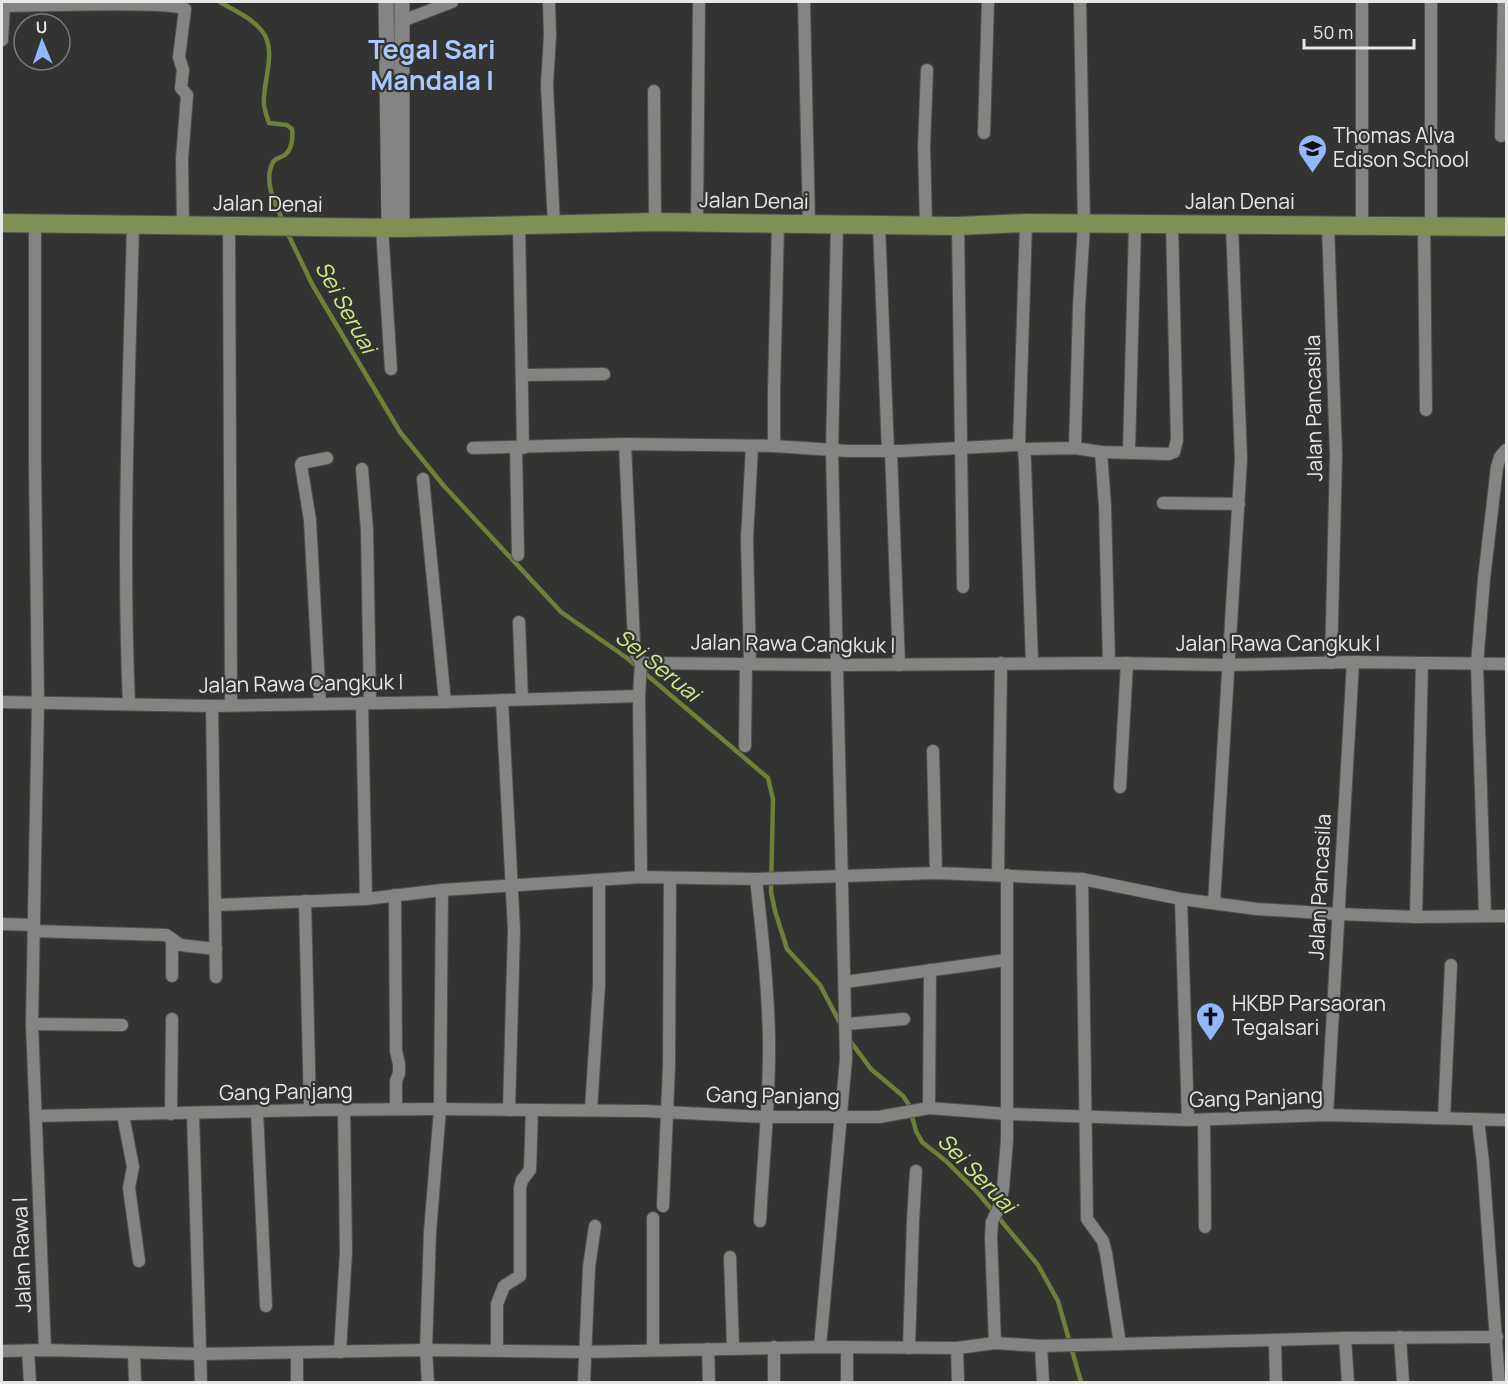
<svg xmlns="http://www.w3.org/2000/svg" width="1508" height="1384" viewBox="0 0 1508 1384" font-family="Manrope,sans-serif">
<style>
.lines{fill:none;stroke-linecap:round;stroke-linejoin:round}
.stream{stroke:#6e8139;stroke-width:4.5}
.minor-casing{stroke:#50514e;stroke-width:14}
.tertiary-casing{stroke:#50514e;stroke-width:16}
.primary-casing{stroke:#50514e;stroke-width:20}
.minor{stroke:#848582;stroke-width:12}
.tertiary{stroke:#848582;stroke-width:15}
.primary{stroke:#808f54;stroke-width:18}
.labels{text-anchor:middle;stroke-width:4.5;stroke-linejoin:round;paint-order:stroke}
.poi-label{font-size:21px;fill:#e7e7e6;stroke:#333432;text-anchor:start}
.street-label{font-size:21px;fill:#e7e7e6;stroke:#333432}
.water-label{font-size:22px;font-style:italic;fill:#cfec87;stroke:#333432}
.district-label{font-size:27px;font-weight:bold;fill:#abc8fc;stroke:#333432}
</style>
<rect width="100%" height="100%" fill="#333432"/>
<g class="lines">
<g class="stream">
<path d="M 220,2 C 233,10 252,18 262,31 C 278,51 262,82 264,105 C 265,112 267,117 269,123 L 287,125 L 292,129 C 293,138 293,148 285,155 C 281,158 276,157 273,162 C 263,181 275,204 283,221"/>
<polyline points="287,232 312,284 400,432 444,486 561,612 627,658 768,778 773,799 771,892 775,911 787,949 820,985 840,1023"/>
<polyline points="848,1038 871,1069 903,1096 909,1105 916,1131 922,1142 946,1161 978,1193 1038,1265 1058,1301 1081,1382"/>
</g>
<defs>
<g id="minor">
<polyline points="549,2 550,35 547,85 554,225"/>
<polyline points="804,2 809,225"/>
<polyline points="1431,2 1431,226"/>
<path d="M 2,6 C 31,6 168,0 185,9 L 179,57 L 183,70 L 181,88 L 187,95 L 182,159 L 183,226"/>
<polyline points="402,21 452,2"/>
<polyline points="2,40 4,6"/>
<polyline points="654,91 655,222"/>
<polyline points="984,133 988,2"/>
<polyline points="1501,136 1504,2"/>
<polyline points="35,223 35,462 38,702 32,1024 45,1350"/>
<polyline points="697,223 699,2"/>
<polyline points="1026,223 1019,445 1024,449 1025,462 1032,663"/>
<polyline points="519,225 523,448"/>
<polyline points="879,225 888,451"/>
<polyline points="926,225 924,147 927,70"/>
<polyline points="1328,225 1336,455 1331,663"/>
<polyline points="229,226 231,705"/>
<polyline points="958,226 963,587"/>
<polyline points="1424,226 1426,410"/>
<polyline points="1362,227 1362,2"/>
<polyline points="382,228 391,369"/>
<polyline points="522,375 604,374"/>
<polyline points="625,444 634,642 636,654 641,663"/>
<polyline points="774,446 774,391 778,224"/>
<polyline points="473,448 625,444 774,446 848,451 901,451 1019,445"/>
<polyline points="516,448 518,555"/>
<polyline points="1075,448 1079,307 1084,225 1080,2"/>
<polyline points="1024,449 1075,448 1101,452 1169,454 1174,452 1177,440 1172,225"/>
<polyline points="891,451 899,665"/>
<polyline points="1129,451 1135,225"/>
<polyline points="1101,452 1105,506 1109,663"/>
<polyline points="362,469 367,530 370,703"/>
<polyline points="423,479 445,702"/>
<polyline points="1163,503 1239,504"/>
<polyline points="519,622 522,699"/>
<polyline points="750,664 747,539 752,446"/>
<polyline points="639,696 641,877"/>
<polyline points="502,700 514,930 509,1110"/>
<polyline points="2,702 212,706 445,702 639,696 641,663 838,665 1109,663 1227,665 1353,662 1506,664"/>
<polyline points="362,703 366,899"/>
<path d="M 129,704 C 122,544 129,384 133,225"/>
<polyline points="320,704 310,520 301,465 302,463 327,458"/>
<polyline points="212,706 216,977"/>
<polyline points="745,746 746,664"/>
<polyline points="933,751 936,873"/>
<polyline points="1120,787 1127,663"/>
<polyline points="998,875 1001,663"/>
<path d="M 756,879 C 762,932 768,986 769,1039 C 770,1100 763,1161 760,1221"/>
<polyline points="1082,879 1087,1219 1103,1241 1106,1253 1120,1344"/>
<polyline points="395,895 396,1051 399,1064 399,1073 396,1081 396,1109"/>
<polyline points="1181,899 1188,1120"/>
<polyline points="305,901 310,1110"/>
<polyline points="1214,903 1241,459 1232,225"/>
<polyline points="216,905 366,899 442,890 641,877 756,879 936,873 1082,879 1181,899 1257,909 1338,914 1416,917 1506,916"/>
<polyline points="1485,916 1477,664 1484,579 1497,467 1500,457 1506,450"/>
<polyline points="1416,917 1422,663"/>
<polyline points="2,924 34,925"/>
<polyline points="34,931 166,935 180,945 216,949"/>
<polyline points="172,976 172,939"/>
<polyline points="845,982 1006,960"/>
<polyline points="32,1024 122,1025"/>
<polyline points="846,1024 904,1019"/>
<polyline points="929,1108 930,970"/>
<polyline points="591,1110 599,985 599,881"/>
<polyline points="257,1111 266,1306"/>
<polyline points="171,1114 172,1019"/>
<polyline points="193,1114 201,1382"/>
<polyline points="123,1115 133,1167 129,1188 139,1261"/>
<polyline points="1327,1115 1353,662"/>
<polyline points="36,1116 310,1110 440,1109 645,1111 766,1117 879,1117 929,1108 1007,1114 1188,1120 1327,1115 1506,1120"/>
<polyline points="1444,1118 1451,965"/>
<polyline points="1204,1120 1205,1227"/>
<polyline points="1478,1120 1483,1162 1499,1382"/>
<polyline points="663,1206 669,1066 670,878"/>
<polyline points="730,1257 733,1348"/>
<polyline points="1400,1337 1403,1382"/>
<polyline points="1345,1338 1348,1382"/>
<polyline points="1275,1340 1276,1382"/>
<polyline points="995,1343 991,1237 992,1222 999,1207 1003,1189 1007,1140 1007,875"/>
<polyline points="1041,1346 1043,1382"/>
<polyline points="774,1347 774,1382"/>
<polyline points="820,1347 846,1059 832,451 837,224"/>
<polyline points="909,1348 913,1221 916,1171"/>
<polyline points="957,1348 958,1382"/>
<polyline points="708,1349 709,1382"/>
<polyline points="497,1350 497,1304 504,1286 520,1276 520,1188 522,1180 530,1170 532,1110"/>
<polyline points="653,1350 653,1218"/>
<polyline points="2,1351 45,1350 201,1354 426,1350 584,1352 820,1347 957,1348 995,1343 1041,1346 1345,1338 1497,1337"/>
<polyline points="28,1351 30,1382"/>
<polyline points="340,1352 346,1252 344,1110"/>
<polyline points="134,1353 135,1382"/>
<polyline points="297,1353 297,1382"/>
<polyline points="428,1382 426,1350 430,1232 440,1109 442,890"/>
<polyline points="584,1382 589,1267 595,1226"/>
<polyline points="847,1382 847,1347"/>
</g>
<g id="tertiary">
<polyline points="386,2 389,228"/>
<polyline points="402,228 402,2"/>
</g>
<polyline id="primary" points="2,223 402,228 655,222 958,226 1026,223 1506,227"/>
</defs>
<use href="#minor" class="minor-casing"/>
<use href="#tertiary" class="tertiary-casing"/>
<use href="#primary" class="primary-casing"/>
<use href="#minor" class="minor"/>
<use href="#tertiary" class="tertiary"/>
<use href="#primary" class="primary"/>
</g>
<defs>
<symbol id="school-pin" viewBox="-11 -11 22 30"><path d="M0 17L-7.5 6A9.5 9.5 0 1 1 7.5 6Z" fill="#92b7fd" stroke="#333432"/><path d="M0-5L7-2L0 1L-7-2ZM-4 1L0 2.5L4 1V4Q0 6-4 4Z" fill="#111"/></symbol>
<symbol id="church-pin" viewBox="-11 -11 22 30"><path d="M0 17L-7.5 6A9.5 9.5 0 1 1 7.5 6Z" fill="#92b7fd" stroke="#333432"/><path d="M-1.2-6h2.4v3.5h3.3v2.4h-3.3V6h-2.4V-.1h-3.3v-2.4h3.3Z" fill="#111"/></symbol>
</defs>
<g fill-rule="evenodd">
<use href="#school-pin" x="1296" y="132" width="33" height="45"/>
<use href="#church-pin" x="1194" y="1000" width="33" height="45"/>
</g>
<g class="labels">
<g class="poi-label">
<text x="1333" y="143">Thomas Alva<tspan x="1333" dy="24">Edison School</tspan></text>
<text x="1232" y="1011">HKBP Parsaoran<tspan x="1232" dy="24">Tegalsari</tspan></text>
</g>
<g class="street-label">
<text transform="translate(754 201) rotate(1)" y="7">Jalan Denai</text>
<text x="1240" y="209">Jalan Denai</text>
<text transform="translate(268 204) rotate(1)" y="7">Jalan Denai</text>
<text transform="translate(1314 408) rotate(-91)" y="7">Jalan Pancasila</text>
<text transform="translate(793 644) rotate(1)" y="7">Jalan Rawa Cangkuk I</text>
<text x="1278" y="651">Jalan Rawa Cangkuk I</text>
<text transform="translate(301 684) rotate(-1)" y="7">Jalan Rawa Cangkuk I</text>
<text transform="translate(1320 887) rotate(-87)" y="7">Jalan Pancasila</text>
<text transform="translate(286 1092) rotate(-1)" y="7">Gang Panjang</text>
<text transform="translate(773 1096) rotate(1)" y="7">Gang Panjang</text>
<text transform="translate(1256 1098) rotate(-2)" y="7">Gang Panjang</text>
<text transform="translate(22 1255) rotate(-92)" y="7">Jalan Rawa I</text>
</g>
<g class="water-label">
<text transform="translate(346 307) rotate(61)" y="8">Sei Seruai</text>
<text transform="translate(658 665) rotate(39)" y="8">Sei Seruai</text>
<text transform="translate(977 1173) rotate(46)" y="8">Sei Seruai</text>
</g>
<g class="district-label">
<text x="432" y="59">Tegal Sari<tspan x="432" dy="31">Mandala I</tspan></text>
</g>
</g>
<rect width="1508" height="1384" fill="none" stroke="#e7e7e6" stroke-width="6"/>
<g transform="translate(42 42) rotate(358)"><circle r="28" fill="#333432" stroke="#7b7c7a" stroke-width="1.5"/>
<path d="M0-4.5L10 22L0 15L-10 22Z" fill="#92b7fd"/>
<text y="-9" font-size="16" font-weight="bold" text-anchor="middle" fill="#e7e7e6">U</text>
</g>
<path d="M1304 39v9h110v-9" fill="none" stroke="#e7e7e6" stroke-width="3"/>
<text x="1313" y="39" font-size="18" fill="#e7e7e6" stroke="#333432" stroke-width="4.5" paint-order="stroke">50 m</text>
</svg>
